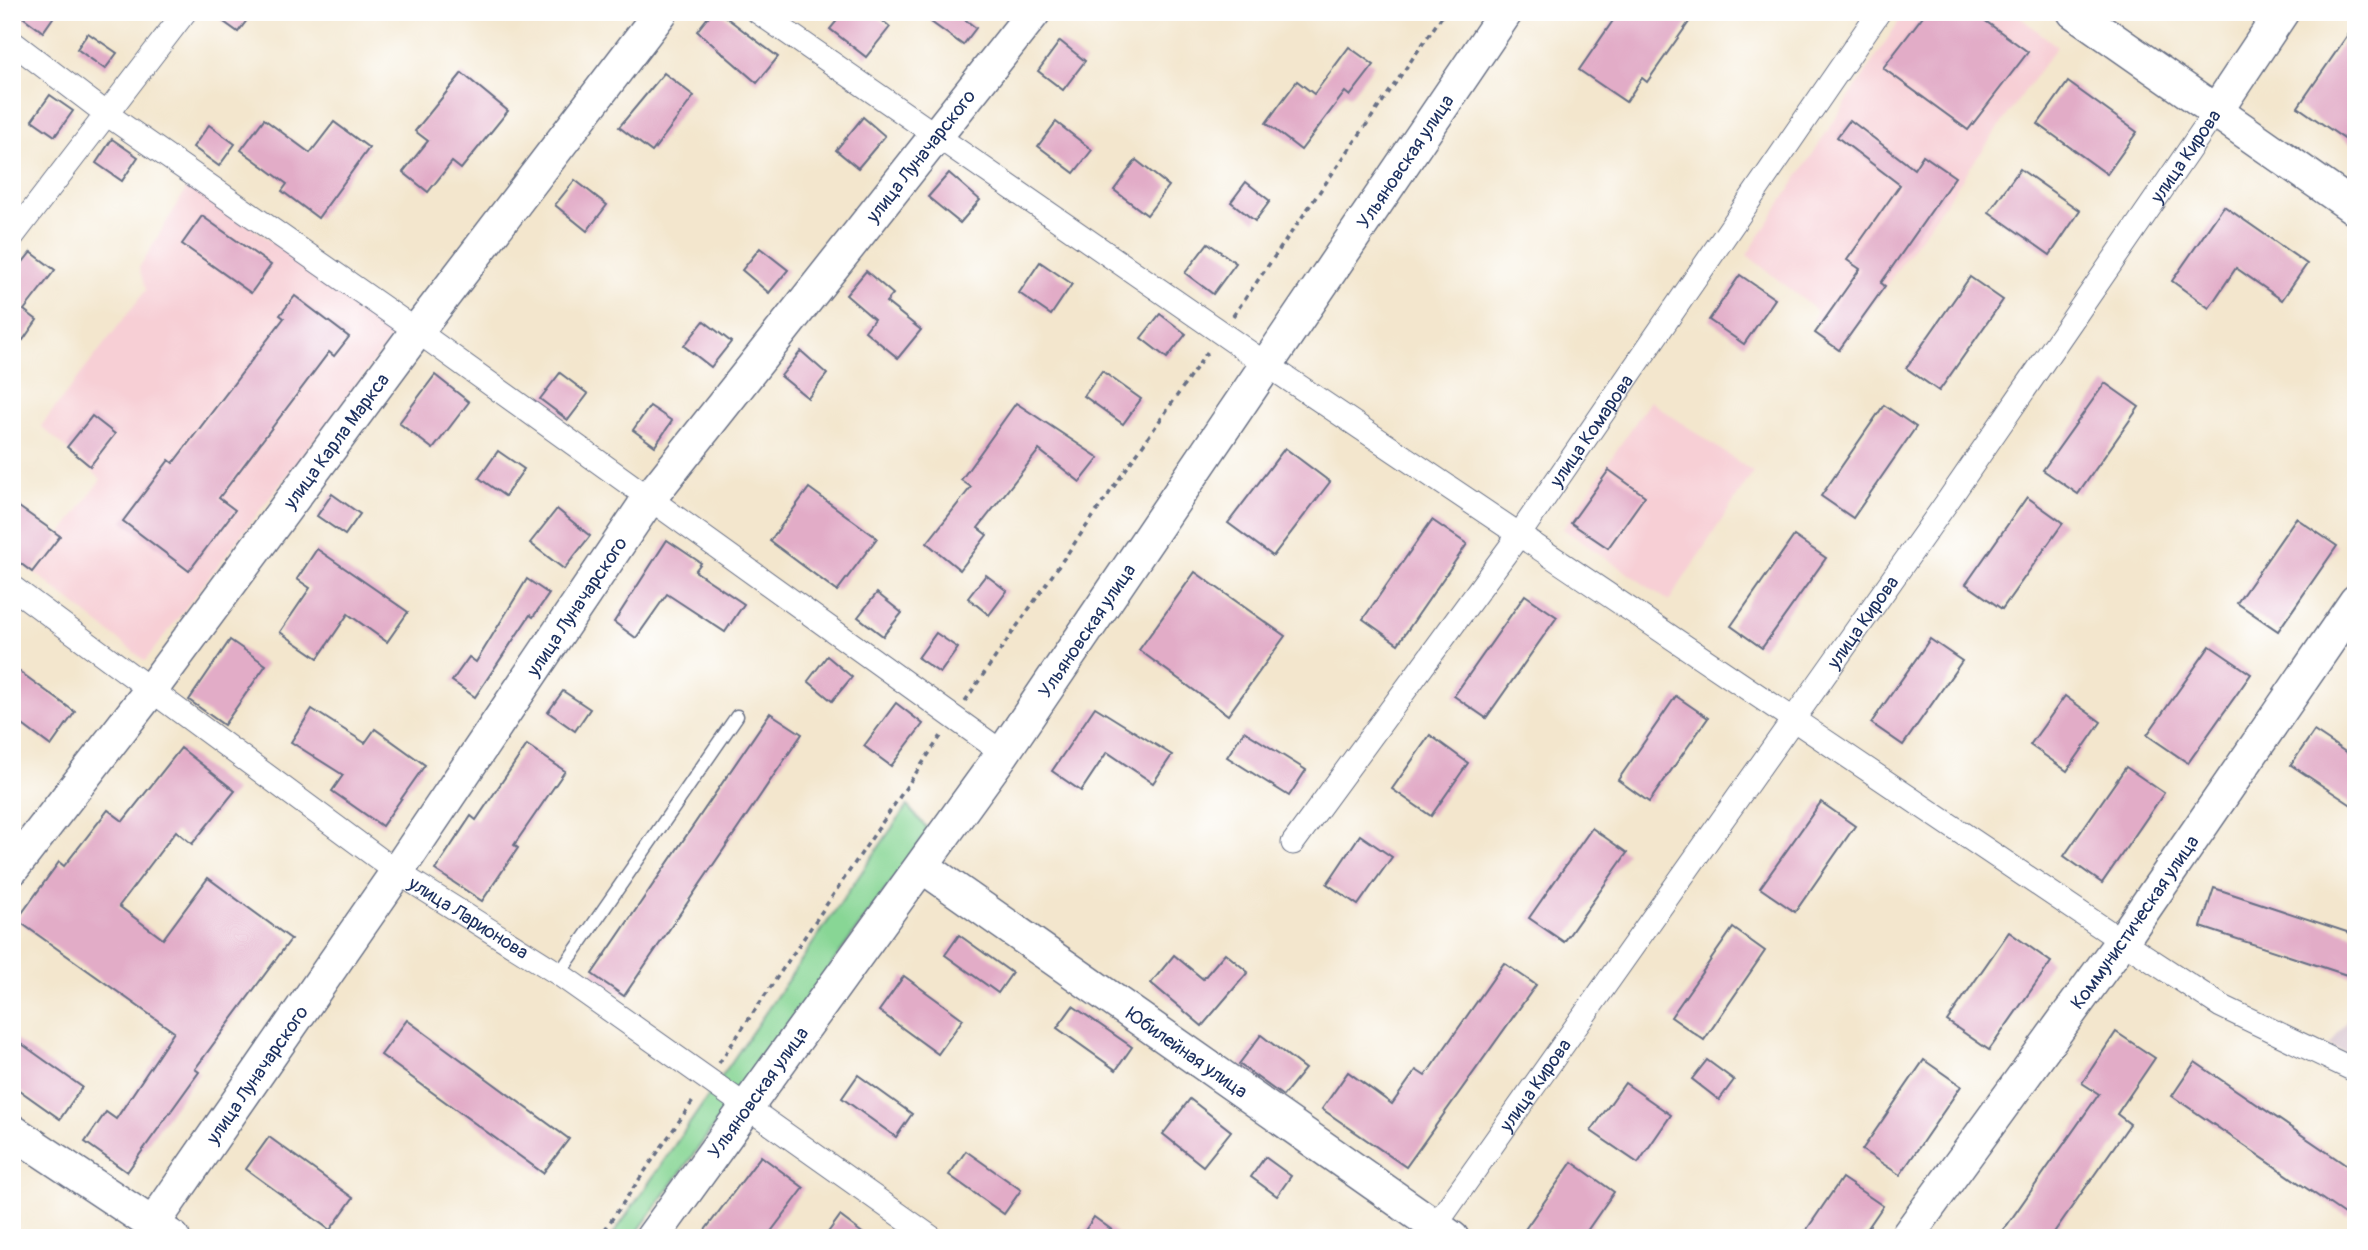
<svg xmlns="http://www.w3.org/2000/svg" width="2368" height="1250" viewBox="0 0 2368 1250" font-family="Pangolin,sans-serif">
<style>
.built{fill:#f7cfd5}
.industrial{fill:#d2bdc8}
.green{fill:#88d695;stroke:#52827a;stroke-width:2}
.building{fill:#e2acc7}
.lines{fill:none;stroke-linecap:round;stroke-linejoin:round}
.lane-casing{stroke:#676f85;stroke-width:15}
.street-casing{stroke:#676f85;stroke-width:25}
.secondary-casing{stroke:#676f85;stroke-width:36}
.path{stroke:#676f85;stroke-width:3.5;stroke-dasharray:5 5;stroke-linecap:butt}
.lane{stroke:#fff;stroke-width:12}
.street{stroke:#fff;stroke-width:23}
.secondary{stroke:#fff;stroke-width:33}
.labels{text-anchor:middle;stroke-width:5;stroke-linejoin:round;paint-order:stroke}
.street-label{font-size:19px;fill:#1b2f5e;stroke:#fff}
</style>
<rect width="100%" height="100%" fill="#fff"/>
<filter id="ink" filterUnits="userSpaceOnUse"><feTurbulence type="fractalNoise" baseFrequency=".0143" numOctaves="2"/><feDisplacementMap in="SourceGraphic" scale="14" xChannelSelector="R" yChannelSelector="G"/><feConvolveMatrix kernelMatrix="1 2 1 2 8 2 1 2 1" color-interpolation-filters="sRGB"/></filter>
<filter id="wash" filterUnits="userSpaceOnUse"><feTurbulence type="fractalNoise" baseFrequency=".00686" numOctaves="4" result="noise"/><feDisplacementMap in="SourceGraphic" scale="28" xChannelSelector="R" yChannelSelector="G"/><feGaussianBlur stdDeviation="1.57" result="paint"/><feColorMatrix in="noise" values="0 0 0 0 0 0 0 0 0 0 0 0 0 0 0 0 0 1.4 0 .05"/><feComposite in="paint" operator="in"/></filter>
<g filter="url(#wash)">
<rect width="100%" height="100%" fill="#f3e6cd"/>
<g class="built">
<polygon points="1905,12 2013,12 2057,46 1845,343 1813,320 1817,311 1747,255"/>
<polygon points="190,183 397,331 145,661 34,572 101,479 41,426 146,290 139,268"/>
<polygon points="1650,401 1753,472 1669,601 1563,529"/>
</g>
<polygon class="industrial" points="2356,1007 2356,1056 2329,1046"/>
<polygon class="green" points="907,806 929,830 633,1238 611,1238"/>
<g id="blocks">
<g class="building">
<polygon points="16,12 57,12 43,32"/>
<polygon points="210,12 253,12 238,32"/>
<polygon points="712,12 719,12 778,57 757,83 697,31"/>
<polygon points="844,12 872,12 890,27 866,57 830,29"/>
<polygon points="938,12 955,12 976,28 963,45 931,22"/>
<polygon points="1619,12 1696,12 1647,82 1642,78 1626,102 1579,70"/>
<polygon points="1926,12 1973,12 2028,52 1968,130 1883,68"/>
<polygon points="2356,23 2356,147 2298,107"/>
<polygon points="88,33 117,53 105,69 77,49"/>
<polygon points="1060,41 1085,61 1063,90 1038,71"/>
<polygon points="1349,47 1374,65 1350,96 1345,92 1301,150 1266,123 1297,81 1314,94"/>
<polygon points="462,73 508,111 461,169 452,162 428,192 403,172 428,141 415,131"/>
<polygon points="664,73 694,96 652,152 619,127"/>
<polygon points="2068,82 2137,132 2107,174 2038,124"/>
<polygon points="50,95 73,111 55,136 32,120"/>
<polygon points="863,117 885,136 858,168 836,150"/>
<polygon points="264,119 310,153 334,122 369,148 318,218 282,191 287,184 241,150"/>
<polygon points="1850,120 1914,169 1923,155 1955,177 1881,283 1885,286 1839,350 1815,333 1860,269 1847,260 1900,185 1837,137"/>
<polygon points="1056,122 1092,150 1074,173 1038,146"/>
<polygon points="209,125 235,144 219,166 193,147"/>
<polygon points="112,139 138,157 122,181 96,163"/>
<polygon points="1136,160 1169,186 1147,215 1114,190"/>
<polygon points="2020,169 2080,211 2050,255 1989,212"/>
<polygon points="949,173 980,200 960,223 928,197"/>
<polygon points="575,180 607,205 587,231 555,205"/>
<polygon points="1246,182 1270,201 1255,221 1231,202"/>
<polygon points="2224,206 2307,264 2282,300 2236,268 2209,308 2172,281"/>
<polygon points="202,216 271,265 251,293 182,244"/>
<polygon points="1208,243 1236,263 1213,294 1185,273"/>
<polygon points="760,248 788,270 769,293 742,270"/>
<polygon points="31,252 55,270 24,310 37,320 23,340 12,332 12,276"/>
<polygon points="1040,262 1072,284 1051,315 1019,293"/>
<polygon points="866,271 893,294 886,302 921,330 898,358 865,331 874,319 846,295"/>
<polygon points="1740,275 1775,299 1744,344 1709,320"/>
<polygon points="1970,277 2003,300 1939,391 1906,368"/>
<polygon points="295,296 349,337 334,356 329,352 219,498 235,510 189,571 123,521 169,460 173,463 284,318 280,315"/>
<polygon points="1160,314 1186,334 1167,358 1141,338"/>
<polygon points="704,321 731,342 711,367 684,346"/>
<polygon points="801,351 827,374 808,398 781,376"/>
<polygon points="1102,371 1141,399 1123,424 1084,396"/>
<polygon points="560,373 588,394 568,420 540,399"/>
<polygon points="435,375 469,402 433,449 399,423"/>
<polygon points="2105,383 2139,407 2078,494 2043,470"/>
<polygon points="1016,403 1099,458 1080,482 1039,450 978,528 987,535 960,570 927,543 971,487 961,480"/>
<polygon points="1884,405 1916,427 1853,518 1821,496"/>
<polygon points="650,406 672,421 655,446 633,430"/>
<polygon points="92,416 115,434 90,466 67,447"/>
<polygon points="1285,448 1330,482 1273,556 1228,523"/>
<polygon points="498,451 524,469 505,496 479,478"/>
<polygon points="1609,470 1645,496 1608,548 1571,523"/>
<polygon points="809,488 877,538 837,591 770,541"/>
<polygon points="332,494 360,514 345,535 317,516"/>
<polygon points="2027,497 2063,523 2002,609 1966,584"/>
<polygon points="12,502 60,536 32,572 12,557"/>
<polygon points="557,509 590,536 564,569 530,543"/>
<polygon points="2296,518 2337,546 2278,631 2237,603"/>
<polygon points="1432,520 1467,544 1398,644 1363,619"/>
<polygon points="1794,536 1826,558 1762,648 1731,626"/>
<polygon points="667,540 701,563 695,571 744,604 725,632 667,594 636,638 614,622"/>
<polygon points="317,549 408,612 387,642 348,614 318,658 280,632 310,588 297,579"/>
<polygon points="1195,572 1285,636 1228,715 1139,650"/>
<polygon points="986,575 1007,591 989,615 968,598"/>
<polygon points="527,579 549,594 533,617 530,615 475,697 452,681 469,657 476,662"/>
<polygon points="877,593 902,613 883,636 858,617"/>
<polygon points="1525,595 1557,617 1486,718 1454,696"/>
<polygon points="936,633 958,648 940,673 918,658"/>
<polygon points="1930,639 1962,661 1903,745 1871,723"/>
<polygon points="230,640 266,665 224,725 189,700"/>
<polygon points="2210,646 2251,674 2188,763 2147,735"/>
<polygon points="827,656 852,677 832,701 808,681"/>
<polygon points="12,666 75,712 51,746 12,717"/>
<polygon points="563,691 590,709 575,731 548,712"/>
<polygon points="1676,696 1708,718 1649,802 1618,780"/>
<polygon points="2065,696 2101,722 2067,771 2030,745"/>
<polygon points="896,703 923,724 891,766 864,746"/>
<polygon points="1095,707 1172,755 1153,783 1107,752 1081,791 1052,771"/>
<polygon points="312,709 365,743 375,729 425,765 382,826 332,791 343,775 291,742"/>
<polygon points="770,713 802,734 624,996 592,974"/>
<polygon points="1244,731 1306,770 1289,796 1227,757"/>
<polygon points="2314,731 2356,759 2356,808 2291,765"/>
<polygon points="1430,735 1468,763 1431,816 1392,789"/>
<polygon points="527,745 565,771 514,845 518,848 482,901 435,870 471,816 476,820"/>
<polygon points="181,748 235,791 192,844 176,831 119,906 163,939 208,878 291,939 195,1069 199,1072 127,1172 85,1142 106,1112 116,1119 174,1032 17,920 59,862 64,866 108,810 123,821"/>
<polygon points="2126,767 2164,793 2102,883 2064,856"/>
<polygon points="1821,802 1855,826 1795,912 1760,888"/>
<polygon points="1592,828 1627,853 1564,942 1529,918"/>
<polygon points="1360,835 1392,857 1358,905 1327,884"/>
<polygon points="2214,888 2356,935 2356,978 2201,927"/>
<polygon points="1733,928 1765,951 1704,1040 1671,1017"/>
<polygon points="2009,932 2051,962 1989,1050 1947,1021"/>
<polygon points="959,935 1012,973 998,993 945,955"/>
<polygon points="1225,953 1248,972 1202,1026 1151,983 1174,955 1203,979"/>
<polygon points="1504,963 1536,985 1406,1167 1322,1109 1348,1072 1392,1104 1416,1070 1425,1076"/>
<polygon points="904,976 963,1019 938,1054 879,1011"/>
<polygon points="1073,1006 1132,1047 1116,1070 1057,1028"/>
<polygon points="407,1020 569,1139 543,1173 381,1055"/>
<polygon points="2116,1032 2155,1058 2117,1114 2130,1124 2050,1238 1998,1238 2099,1094 2082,1083"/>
<polygon points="1261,1035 1305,1069 1283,1096 1239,1064"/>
<polygon points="12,1037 82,1087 60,1119 12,1085"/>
<polygon points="1707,1060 1734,1080 1719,1100 1692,1079"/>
<polygon points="1924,1060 1961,1086 1900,1175 1862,1150"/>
<polygon points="2195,1062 2356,1172 2356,1204 2347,1216 2172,1096"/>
<polygon points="858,1075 912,1114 896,1137 842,1098"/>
<polygon points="1625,1083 1671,1115 1638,1163 1591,1131"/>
<polygon points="1190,1099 1231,1131 1203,1166 1163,1134"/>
<polygon points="269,1137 353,1198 330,1230 246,1169"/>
<polygon points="966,1151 1021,1190 1004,1214 949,1175"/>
<polygon points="761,1156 804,1188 766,1238 699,1238"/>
<polygon points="1265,1157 1291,1176 1277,1196 1251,1177"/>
<polygon points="1572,1162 1614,1192 1582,1238 1519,1238"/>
<polygon points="1842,1178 1883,1206 1861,1238 1801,1238"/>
<polygon points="840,1216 869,1238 824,1238"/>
<polygon points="1094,1217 1123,1238 1080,1238"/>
</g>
</g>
</g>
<g filter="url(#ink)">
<use href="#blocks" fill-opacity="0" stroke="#676f85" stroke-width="2"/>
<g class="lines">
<defs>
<polyline id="lane" points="559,974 737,716"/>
<g id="street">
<polyline points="758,12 1266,364 2122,941 2221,1006 2356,1071"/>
<polyline points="12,42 108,115 417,331 1003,753"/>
<polyline points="12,237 185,12"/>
<path id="s1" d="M 12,587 L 397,872 L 559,974 L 932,1238"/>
<path id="s2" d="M 1293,843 L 1519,535 L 1879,12"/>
<path id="s3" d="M 1435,1226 L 1947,502 L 2216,111"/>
</g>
<g id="secondary">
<polyline points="2074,12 2356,209"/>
<polyline points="2216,111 2282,12"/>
<path id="s4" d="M 922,866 L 1452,1238"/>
<path id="s5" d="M 12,869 L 151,690 L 417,331 L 661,12"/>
<polyline points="12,1131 173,1238"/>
<path id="s6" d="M 153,1224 L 397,872 L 648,500 L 1034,12"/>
<path id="s7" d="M 652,1238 L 1003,753 L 1506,12"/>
<path id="s8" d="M 1906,1238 L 2122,941 L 2356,601"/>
</g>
</defs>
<use href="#lane" class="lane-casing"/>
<use href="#street" class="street-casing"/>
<use href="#secondary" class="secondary-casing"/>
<g class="path">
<polyline points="1233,316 1445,12"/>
<polyline points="965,701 1208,351"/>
<polyline points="719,1063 941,736"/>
<polyline points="599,1238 695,1098"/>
</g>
<use href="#lane" class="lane"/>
<use href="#street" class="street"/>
<use href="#secondary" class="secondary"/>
</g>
</g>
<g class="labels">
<g class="street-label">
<text dy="7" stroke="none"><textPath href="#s6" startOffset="1316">улица Луначарского</textPath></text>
<text dy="7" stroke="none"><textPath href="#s3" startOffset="1307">улица Кирова</textPath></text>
<text dy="7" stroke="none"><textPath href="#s7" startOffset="1314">Ульяновская улица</textPath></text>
<text dy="7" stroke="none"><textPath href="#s2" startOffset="509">улица Комарова</textPath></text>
<text dy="7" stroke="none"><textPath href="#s5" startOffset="537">улица Карла Маркса</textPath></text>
<text dy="7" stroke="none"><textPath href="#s6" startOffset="749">улица Луначарского</textPath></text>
<text dy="7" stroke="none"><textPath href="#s3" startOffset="740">улица Кирова</textPath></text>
<text dy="7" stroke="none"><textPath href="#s7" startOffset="747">Ульяновская улица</textPath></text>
<text dy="7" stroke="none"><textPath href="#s1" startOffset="564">улица Ларионова</textPath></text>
<text dy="7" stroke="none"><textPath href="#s8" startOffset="390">Коммунистическая улица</textPath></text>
<text dy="7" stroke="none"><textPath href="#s4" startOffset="324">Юбилейная улица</textPath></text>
<text dy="7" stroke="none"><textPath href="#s6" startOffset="182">улица Луначарского</textPath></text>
<text dy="7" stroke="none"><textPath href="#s3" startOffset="173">улица Кирова</textPath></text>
<text dy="7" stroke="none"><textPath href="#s7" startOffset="180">Ульяновская улица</textPath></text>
</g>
</g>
<rect width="2368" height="1250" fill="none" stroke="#fff" stroke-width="42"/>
</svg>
